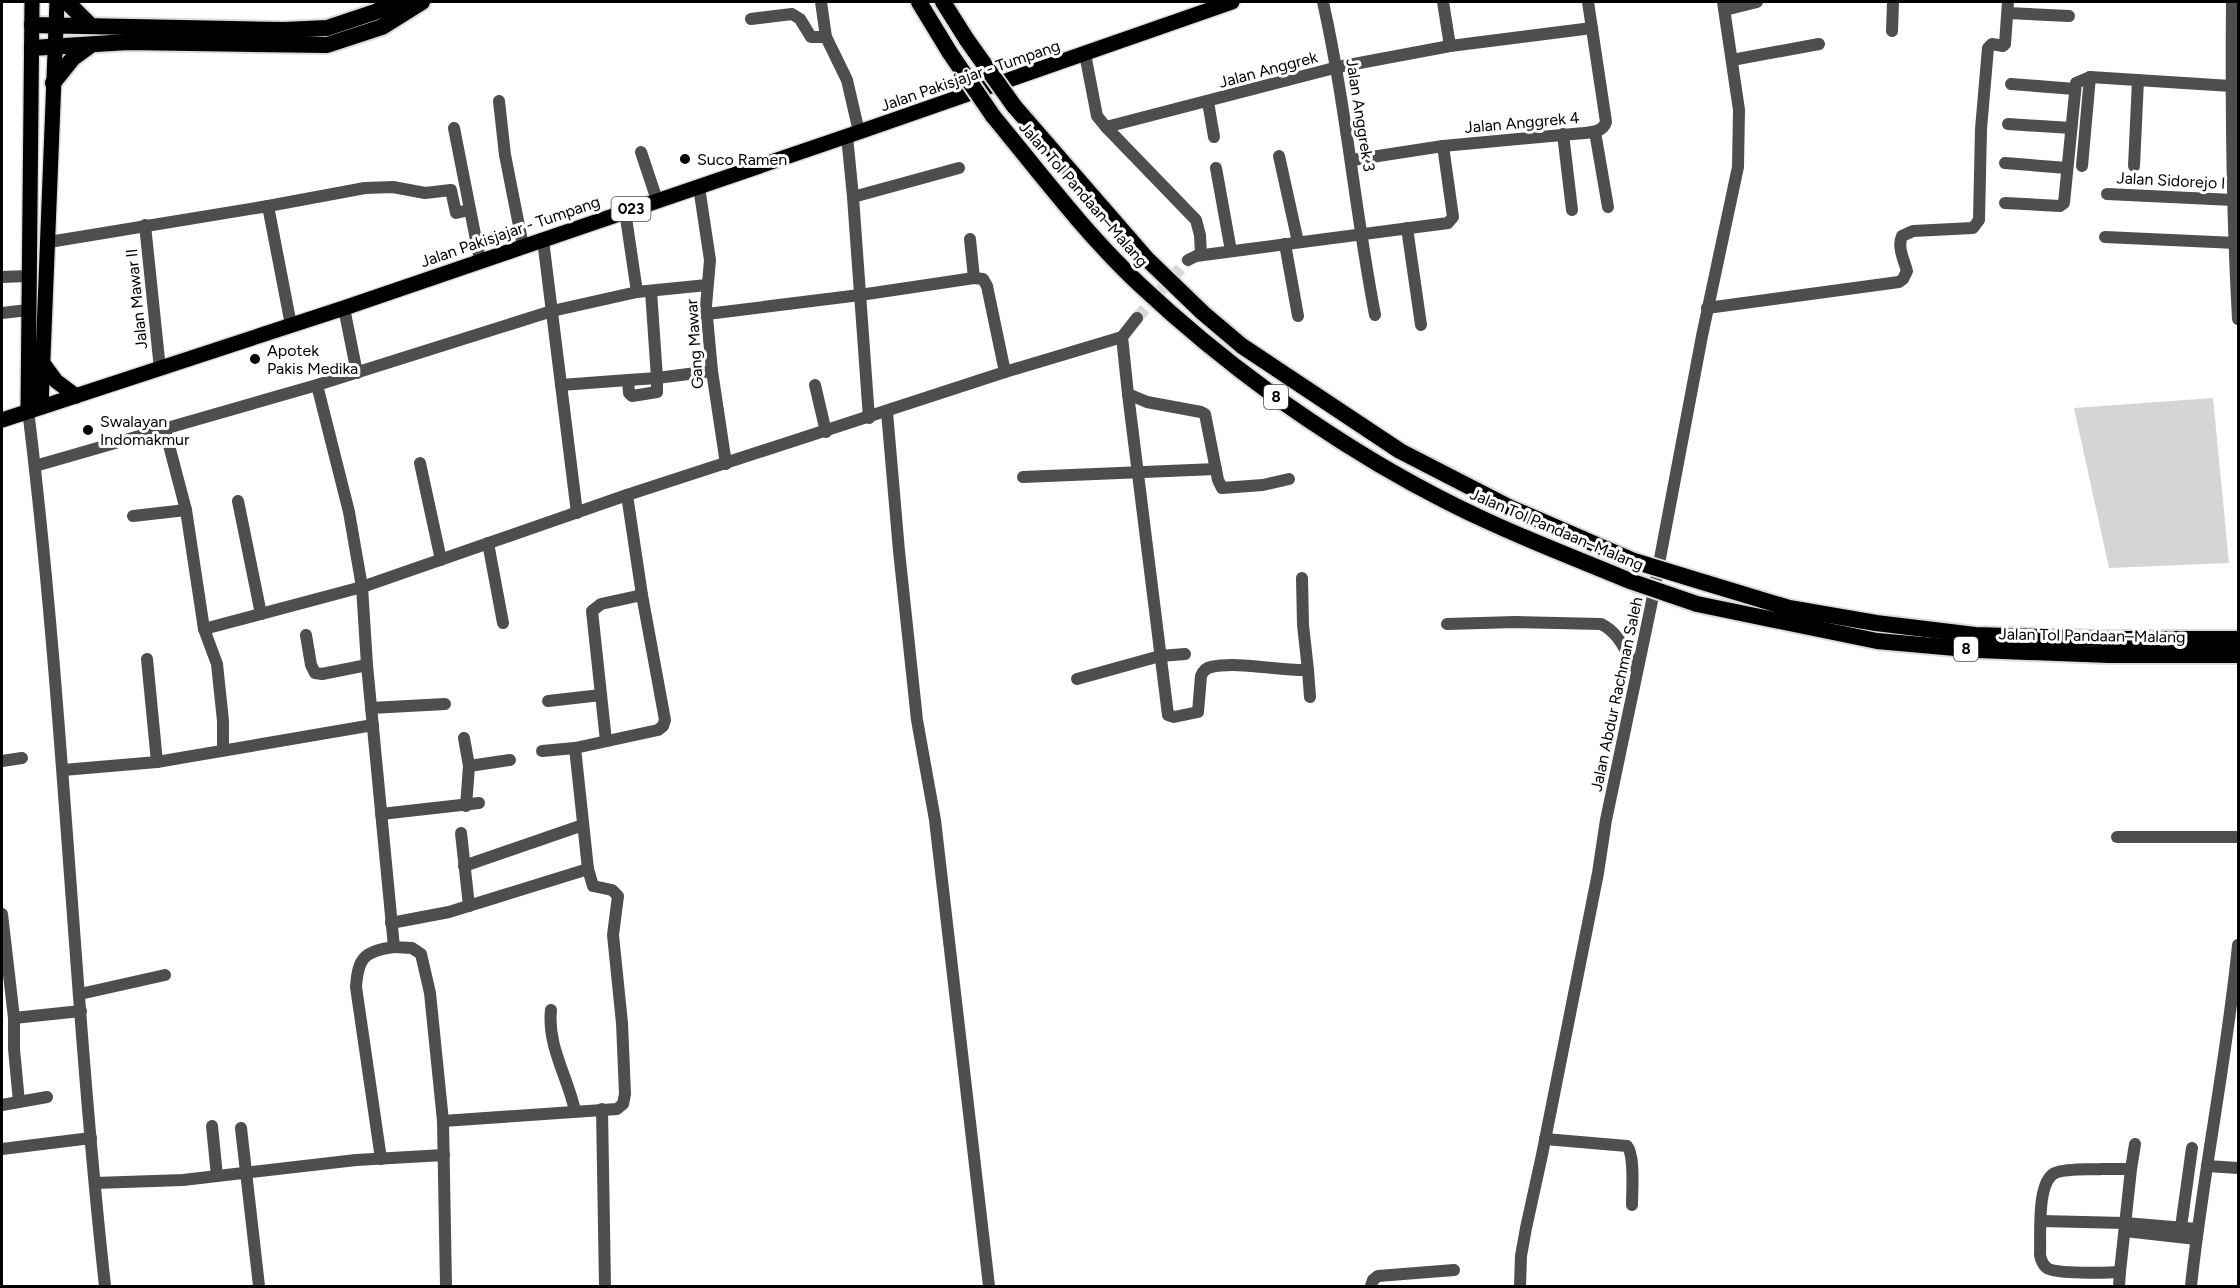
<svg xmlns="http://www.w3.org/2000/svg" width="2240" height="1288" viewBox="0 0 2240 1288" font-family="Figtree,sans-serif">
<style>
.green{fill:#d5d5d5}
.lines{fill:none;stroke-linecap:round;stroke-linejoin:round}
.minor-tunnel{stroke:#d9d9d9;stroke-width:12;stroke-dasharray:12 6;stroke-linecap:butt}
.major-casing{stroke:#dbdbdb;stroke-width:18}
.highway-casing{stroke:#dbdbdb;stroke-width:20}
.minor{stroke:#4e4e4e;stroke-width:12}
.major{stroke:#000;stroke-width:15}
.highway{stroke:#000;stroke-width:16}
.highway-bridge-casing{stroke:#dbdbdb;stroke-width:20;stroke-linecap:butt}
.highway-bridge{stroke:#000;stroke-width:16}
.poi-dot{fill:#000;stroke:#fff;stroke-width:2}
.labels{text-anchor:middle;stroke-width:6;stroke-linejoin:round;paint-order:stroke}
.shield{fill:#fff;stroke:#4c4c4c;stroke-width:1.5}
.shield-label{font-size:15px;font-weight:bold;fill:#000}
.street-label{font-size:16px;fill:#000;stroke:#fff}
.poi-label{font-size:16px;fill:#000;stroke:#fff;text-anchor:start}
</style>
<rect width="100%" height="100%" fill="#fff"/>
<polygon class="green" points="2213,398 2229,563 2109,568 2074,408"/>
<g class="lines">
<polyline class="minor-tunnel" points="1137,318 1188,260"/>
<defs>
<g id="major">
<polyline points="42,362 56,381 76,396"/>
<polyline points="41,407 57,2"/>
<polyline points="28,410 32,2"/>
<polyline points="2,420 344,308 859,132 1232,2"/>
</g>
<g id="highway">
<polyline points="67,2 91,26"/>
<polyline points="919,2 950,53"/>
<polyline points="943,2 967,40"/>
<polyline points="32,25 284,30 327,28 375,12 399,2"/>
<polyline points="32,48 128,42 327,45 382,27 422,2"/>
<polyline points="53,83 73,58 91,45"/>
<polyline points="1014,106 1147,259 1203,313 1242,346 1400,451 1509,507 1634,561"/>
<path d="M 993,116 C 1040,173 1085,233 1139,284 C 1241,380 1368,468 1496,525 C 1540,545 1585,562 1630,581"/>
<polyline points="1706,583 1789,608 1876,623 1975,635 2105,639 2238,639"/>
<polyline points="1697,604 1877,641 1978,650 2109,655 2238,655"/>
</g>
</defs>
<use href="#major" class="major-casing"/>
<use href="#highway" class="highway-casing"/>
<g class="minor">
<polyline points="821,2 826,37 847,80 859,132"/>
<path d="M 1323,2 C 1346,105 1355,211 1375,315"/>
<polyline points="1443,2 1450,46"/>
<path d="M 2232,2 C 2231,107 2232,213 2238,319"/>
<polyline points="1725,10 1757,2"/>
<polyline points="2008,13 2069,16"/>
<polyline points="751,19 792,14 800,19 811,37 826,37"/>
<polyline points="1892,31 1893,2"/>
<polyline points="1085,54 1097,116 1106,127 1338,67 1450,46 1592,28"/>
<polyline points="1732,60 1819,44"/>
<polyline points="2011,84 2075,89"/>
<polyline points="499,101 505,155 523,246"/>
<polyline points="1208,102 1214,137"/>
<polyline points="2008,124 2071,128"/>
<polyline points="1106,127 1196,220 1200,235 1201,255"/>
<polyline points="454,128 480,260"/>
<polyline points="1595,132 1608,207"/>
<polyline points="1563,134 1572,210"/>
<polyline points="847,136 853,197 869,418"/>
<polyline points="641,152 657,200"/>
<polyline points="1279,156 1298,242"/>
<path d="M 1352,160 L 1443,146 L 1584,133 C 1592,132 1603,132 1606,122 L 1588,2"/>
<polyline points="2005,163 2067,168"/>
<polyline points="2082,166 2090,77"/>
<polyline points="2134,166 2138,80"/>
<polyline points="1216,168 1231,251"/>
<polyline points="699,187 710,260 706,306 712,371 726,464"/>
<polyline points="2107,194 2233,200"/>
<polyline points="853,197 959,168"/>
<polyline points="2005,203 2060,206 2064,203 2076,83 2090,77 2231,86"/>
<polyline points="268,206 291,325"/>
<polyline points="625,211 637,292"/>
<polyline points="145,225 160,369"/>
<polyline points="1407,228 1421,325"/>
<polyline points="2105,237 2236,243"/>
<polyline points="970,239 974,278"/>
<polyline points="543,240 577,513"/>
<polyline points="49,242 268,206 365,188 393,187 425,193 451,190 456,213 469,210"/>
<polyline points="1285,244 1298,316"/>
<polyline points="1188,260 1196,256 1448,223 1453,217 1443,146"/>
<polyline points="2,277 28,276"/>
<polyline points="344,308 357,373"/>
<path d="M 1707,308 L 1899,282 L 1903,279 L 1907,271 C 1904,260 1897,247 1902,236 L 1913,231 L 1973,228 L 1979,220 L 1981,129 L 1988,48 L 1992,44 L 2003,46 L 2005,44 L 2008,2"/>
<polyline points="2,313 28,310"/>
<polyline points="707,314 860,295 974,278 983,279 987,286 1005,372"/>
<polyline points="1122,337 1128,394 1147,402 1201,412 1205,414 1218,480 1222,488 1263,485 1289,479"/>
<polyline points="628,380 657,378 651,291"/>
<polyline points="317,385 349,512 362,587 367,665 394,947 412,948 421,954 430,993 443,1121 446,1286"/>
<polyline points="561,385 628,380 629,393 632,396 657,392 657,378 712,371"/>
<polyline points="815,385 826,432"/>
<path d="M 1128,394 L 1168,715 L 1174,717 L 1198,712 L 1201,676 C 1203,671 1206,668 1211,667 C 1238,661 1279,671 1308,670 L 1310,697"/>
<path d="M 28,410 C 64,701 73,995 105,1286"/>
<polyline points="887,412 899,551 917,720 935,820 989,1286"/>
<polyline points="165,430 186,510 204,629 217,664 223,721 223,749"/>
<polyline points="420,463 441,560"/>
<polyline points="35,466 317,385 552,311 637,292 707,285"/>
<polyline points="1023,477 1216,469"/>
<polyline points="238,501 261,614"/>
<polyline points="133,516 186,510"/>
<polyline points="488,543 503,623"/>
<polyline points="1302,578 1303,625 1308,670"/>
<path d="M 1447,624 L 1515,622 L 1601,624 C 1620,633 1626,653 1637,670"/>
<polyline points="204,629 362,587 627,495 1005,372 1122,337 1137,318"/>
<polyline points="306,635 311,665 315,673 322,674 367,665"/>
<polyline points="147,659 157,762"/>
<polyline points="1077,679 1160,656 1185,654"/>
<polyline points="548,701 601,695"/>
<polyline points="371,708 445,704"/>
<polyline points="464,738 469,766 466,806"/>
<polyline points="606,741 592,611 601,604 642,595"/>
<polyline points="542,751 575,748"/>
<polyline points="2,761 22,758"/>
<polyline points="469,766 510,760"/>
<polyline points="63,770 157,762 373,725"/>
<polyline points="381,814 479,803"/>
<polyline points="461,833 469,906"/>
<polyline points="2117,837 2238,837"/>
<polyline points="464,866 583,825"/>
<polyline points="2,914 14,1018"/>
<polyline points="391,923 449,912 588,869 575,748 658,730 663,726 665,720 642,595 627,495"/>
<polyline points="80,994 165,975"/>
<path d="M 551,1010 C 547,1046 568,1077 575,1111"/>
<polyline points="19,1102 14,1049 14,1018 81,1011"/>
<polyline points="2,1105 47,1097"/>
<polyline points="602,1109 605,1286"/>
<polyline points="443,1121 617,1109 623,1104 625,1094 622,1023 613,935 618,896 612,890 593,886 588,869"/>
<polyline points="212,1126 217,1176"/>
<polyline points="241,1128 259,1286"/>
<path d="M 1545,1139 L 1627,1146 C 1635,1155 1632,1192 1632,1205"/>
<polyline points="2,1149 91,1138"/>
<path d="M 381,1159 L 356,987 C 358,958 364,951 394,947"/>
<polyline points="2207,1166 2238,1168"/>
<path d="M 2102,1169 L 2131,1169 L 2120,1272 C 2107,1273 2055,1274 2047,1268 C 2043,1265 2041,1260 2040,1255 C 2041,1237 2036,1182 2055,1173 C 2068,1168 2088,1170 2102,1169 Z"/>
<polyline points="2131,1169 2135,1144"/>
<polyline points="95,1183 183,1180 356,1160 444,1155"/>
<polyline points="2041,1221 2125,1223 2197,1229"/>
<polyline points="2181,1227 2192,1148"/>
<polyline points="2125,1231 2196,1239"/>
<polyline points="1371,1286 1373,1280 1378,1276 1454,1270"/>
<polyline points="1520,1286 1521,1256 1526,1228 1542,1155 1598,873 1606,820 1651,606 1702,336 1738,167 1739,110 1723,2"/>
<polyline points="2119,1286 2120,1272"/>
<path d="M 2191,1286 C 2203,1172 2227,1059 2238,945"/>
</g>
<use href="#major" class="major"/>
<use href="#highway" class="highway"/>
<defs>
<g id="highway-bridge">
<polyline points="967,40 1014,106"/>
<polyline points="950,53 993,116"/>
<polyline points="1634,561 1706,583"/>
<polyline points="1630,581 1697,604"/>
</g>
</defs>
<use href="#highway-bridge" class="highway-bridge-casing"/>
<use href="#highway-bridge" class="highway-bridge"/>
</g>
<g class="poi-dot">
<circle cx="685" cy="159" r="6"/>
<circle cx="255" cy="359" r="6"/>
<circle cx="88" cy="430" r="6"/>
</g>
<g class="labels">
<g class="shield">
<rect x="611.5" y="197" width="39" height="24" rx="4.5"/>
<rect x="1264" y="385" width="24" height="24" rx="4.5"/>
<rect x="1954" y="637" width="24" height="24" rx="4.5"/>
</g>
<g class="shield-label">
<text x="631" y="214">023</text>
<text x="1276" y="402">8</text>
<text x="1966" y="654">8</text>
</g>
<g class="street-label">
<text transform="translate(1268 69) rotate(-15)" y="6">Jalan Anggrek</text>
<text transform="translate(970 75) rotate(-19)" y="6">Jalan Pakisjajar - Tumpang</text>
<text transform="translate(1361 115) rotate(81)" y="6">Jalan Anggrek 3</text>
<text transform="translate(1522 122) rotate(-5)" y="6">Jalan Anggrek 4</text>
<text transform="translate(2171 180) rotate(3)" y="6">Jalan Sidorejo I</text>
<text transform="translate(1084 194) rotate(49)" y="6">Jalan Tol Pandaan–Malang</text>
<text transform="translate(510 231) rotate(-19)" y="6">Jalan Pakisjajar - Tumpang</text>
<text transform="translate(136 299) rotate(-96)" y="6">Jalan Mawar II</text>
<text transform="translate(694 344) rotate(-94)" y="6">Gang Mawar</text>
<text transform="translate(1557 529) rotate(23)" y="6">Jalan Tol Pandaan–Malang</text>
<text transform="translate(2092 635) rotate(1)" y="6">Jalan Tol Pandaan–Malang</text>
<text transform="translate(1616 694) rotate(-78)" y="6">Jalan Abdur Rachman Saleh</text>
</g>
<g class="poi-label">
<text x="697" y="165">Suco Ramen</text>
<text x="267" y="356">Apotek<tspan x="267" dy="18">Pakis Medika</tspan></text>
<text x="100" y="427">Swalayan<tspan x="100" dy="18">Indomakmur</tspan></text>
</g>
</g>
<rect width="2240" height="1288" fill="none" stroke="#000000" stroke-width="6"/>
</svg>
